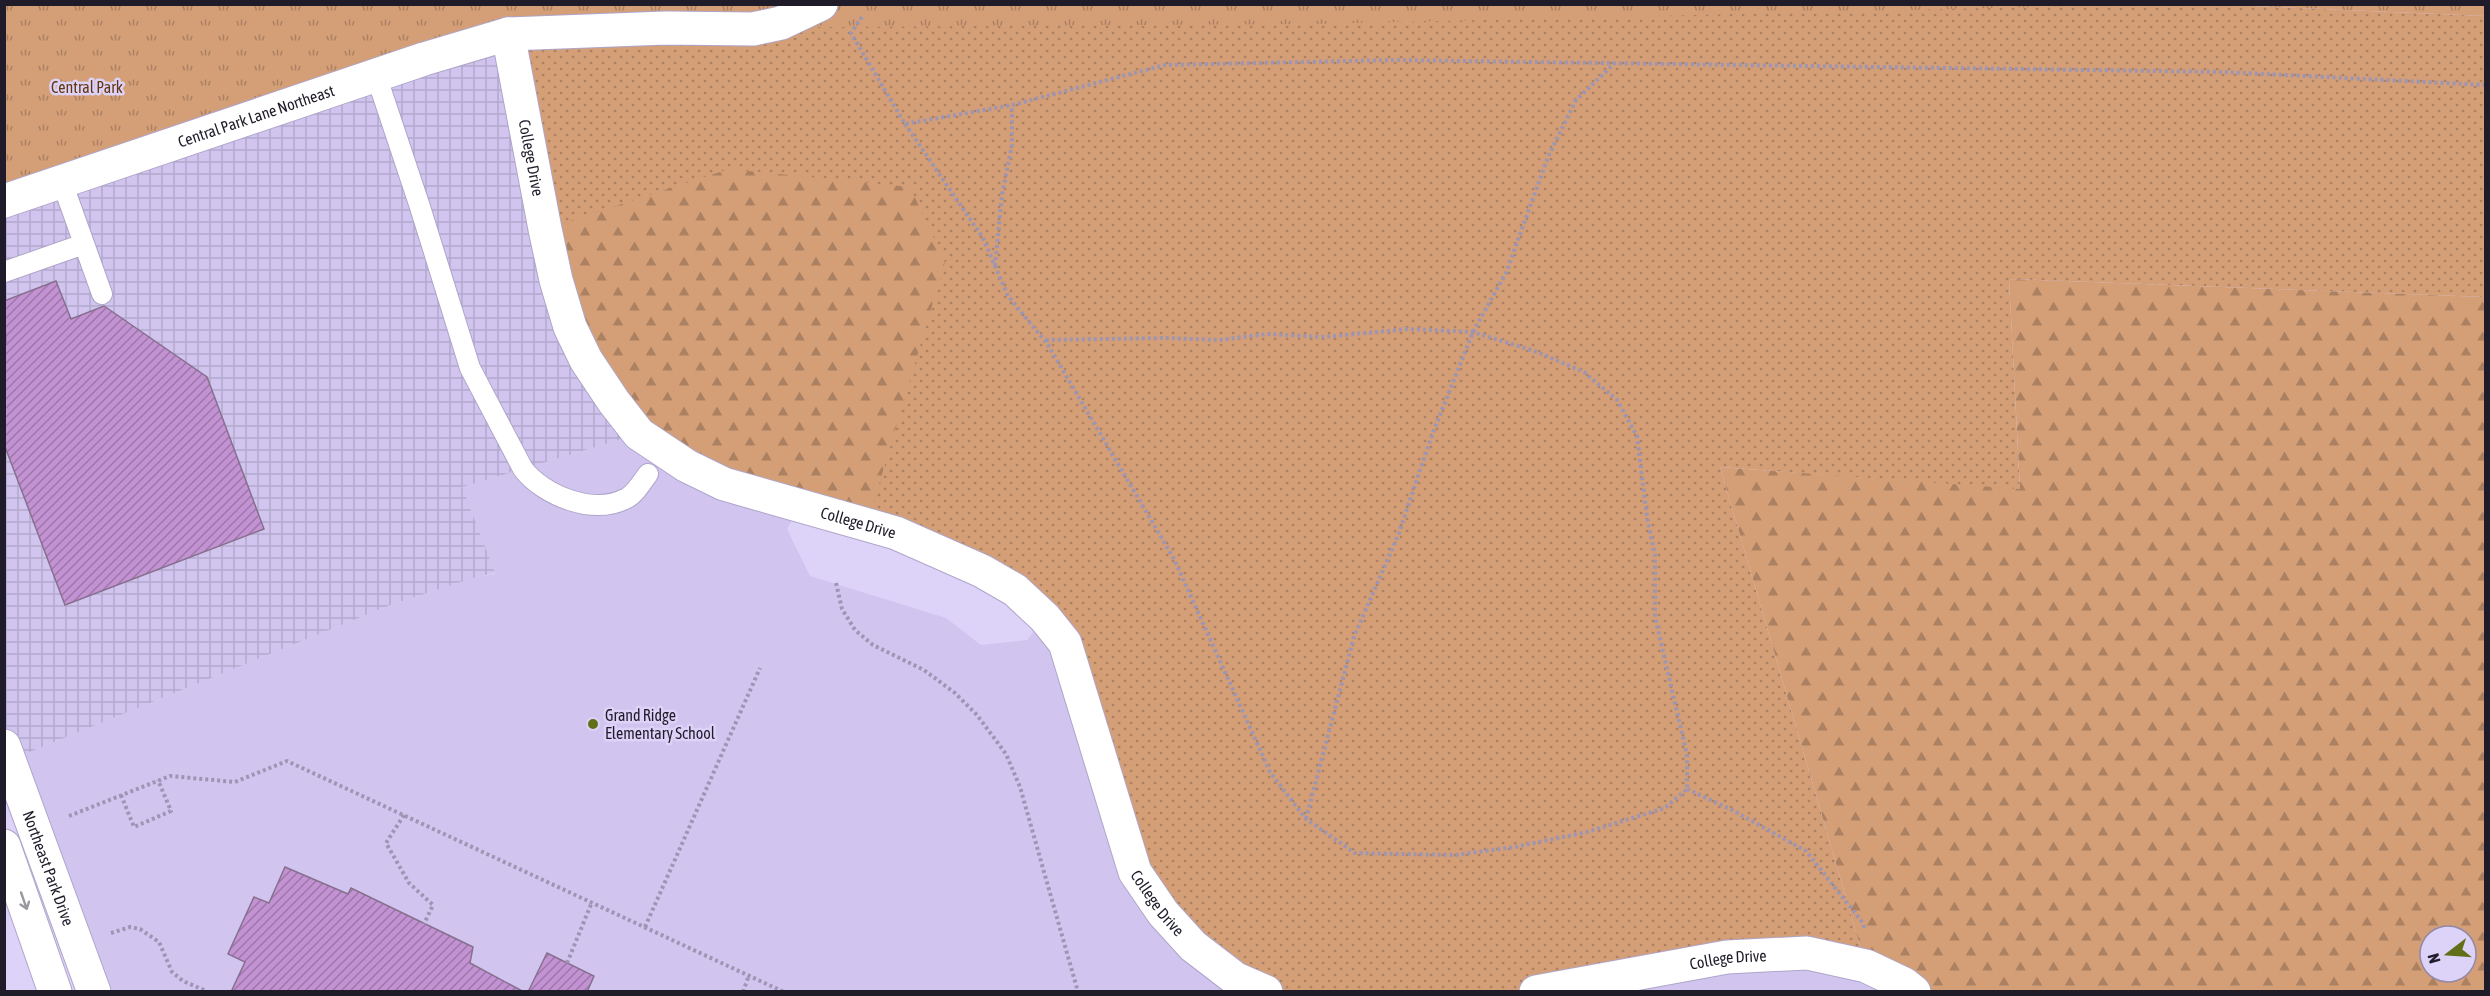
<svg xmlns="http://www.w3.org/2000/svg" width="2490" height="996" viewBox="0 0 2490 996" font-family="'Asap Condensed',sans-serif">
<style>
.built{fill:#d1c5f0}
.industrial{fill:url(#industrial-grid)}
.grass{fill:url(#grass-dots)}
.forest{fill:url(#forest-firs);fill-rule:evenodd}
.park{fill:url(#park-tufts)}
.building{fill:url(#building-hatch);stroke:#86708d;stroke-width:1.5}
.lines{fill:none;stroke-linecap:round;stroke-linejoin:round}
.service-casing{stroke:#afa5c9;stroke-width:22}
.minor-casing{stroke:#afa5c9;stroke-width:35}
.tertiary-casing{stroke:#afa5c9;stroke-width:35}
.path{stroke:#9e95b3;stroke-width:4;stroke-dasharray:3 3;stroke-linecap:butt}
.service{stroke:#fff;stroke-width:20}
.minor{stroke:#fff;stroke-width:33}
.tertiary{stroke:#fff;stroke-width:33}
.oneway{stroke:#9b989f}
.poi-dot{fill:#616f19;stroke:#ddd2f8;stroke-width:2}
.labels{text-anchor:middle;stroke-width:5;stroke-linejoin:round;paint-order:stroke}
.park-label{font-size:16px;fill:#62360e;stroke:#ddd2f8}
.street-label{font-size:16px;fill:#201b29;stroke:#ddd2f8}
.poi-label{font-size:16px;fill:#201b29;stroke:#ddd2f8;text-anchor:start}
</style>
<defs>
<pattern id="industrial-grid" width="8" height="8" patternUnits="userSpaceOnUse" patternTransform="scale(1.5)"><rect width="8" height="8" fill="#d1c5f0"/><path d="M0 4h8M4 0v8" fill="none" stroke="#b3a9ce"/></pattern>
<pattern id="grass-dots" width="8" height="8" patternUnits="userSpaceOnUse" patternTransform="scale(1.5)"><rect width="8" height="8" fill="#d49f77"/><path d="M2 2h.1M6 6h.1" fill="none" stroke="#ac8162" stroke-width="1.8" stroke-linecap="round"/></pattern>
<pattern id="forest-firs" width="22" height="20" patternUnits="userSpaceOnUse" patternTransform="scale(1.5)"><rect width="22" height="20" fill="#d49f77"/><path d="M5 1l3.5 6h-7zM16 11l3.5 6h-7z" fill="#ac8162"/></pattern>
<pattern id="park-tufts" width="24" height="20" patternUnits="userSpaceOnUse" patternTransform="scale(1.5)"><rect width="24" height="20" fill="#d49f77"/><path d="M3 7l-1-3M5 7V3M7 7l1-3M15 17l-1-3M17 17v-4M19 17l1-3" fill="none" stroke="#ac8162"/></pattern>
<pattern id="building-hatch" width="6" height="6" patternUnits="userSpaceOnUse" patternTransform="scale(1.5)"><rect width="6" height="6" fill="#c392d2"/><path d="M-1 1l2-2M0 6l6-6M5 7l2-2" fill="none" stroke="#9e76aa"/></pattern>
</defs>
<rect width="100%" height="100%" fill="#ddd2f8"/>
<g class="built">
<polygon points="639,434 800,507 787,529 810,576 946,618 981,645 1027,640 1045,618 1266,991 94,991 10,760 393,604 476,577 495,574 461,487"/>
<polygon points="1807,953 1914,992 1536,992"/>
</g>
<polygon class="industrial" points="508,34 639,434 462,487 495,573 476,577 393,604 10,760 5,746 5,202"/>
<polygon class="grass" points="2123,4 2227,5 2485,16 2485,297 2009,279 2020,490 1720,467 1866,966 1807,953 1536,991 1266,991 1163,913 1045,618 896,533 545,229 508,34 781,23"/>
<g class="forest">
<polygon points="729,169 910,187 945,262 867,525 724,484 614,402 545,229"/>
<path d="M 2009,279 L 2485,297 L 2485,991 L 1914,992 L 1866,966 L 1720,467 L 2020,489 ZM 2430,936 L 2466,936 L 2466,972 L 2430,972 Z"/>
</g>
<g class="park">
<polygon points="2485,4 2485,16 2227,5 2227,4"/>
<polygon points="4,5 2123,5 1309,24 666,28 508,34 5,203"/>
</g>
<g class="building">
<polygon points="56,281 71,319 104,306 207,377 264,529 65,605 4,444 4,342 6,342 4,301"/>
<polygon points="285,867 348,894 351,888 473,947 470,963 524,992 231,992 245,962 228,954 254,897 269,903"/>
<polygon points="547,953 594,976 587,992 528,992"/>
</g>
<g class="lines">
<defs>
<g id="service">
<path d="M 376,75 L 420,207 L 470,368 L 523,469 C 544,496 594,516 627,498 C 635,494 642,482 648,474"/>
<polyline points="62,182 102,294"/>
<polyline points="4,272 84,244"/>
</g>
<g id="minor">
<path id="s1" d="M 508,34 L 545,229 L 556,280 L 570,327 L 586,360 L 614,402 L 639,434 L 687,466 L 724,484 L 896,533 L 982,571 L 1015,590 L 1045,618 L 1065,643 L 1135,872 L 1163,913 L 1193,946 L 1236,979 L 1266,992"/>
<path id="s2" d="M 4,201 L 424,59 L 508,34 L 666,28 L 753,29 L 781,23 L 821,4"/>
<path id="s3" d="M 1536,992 L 1727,957 L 1807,953 L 1866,966 L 1904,984 L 1914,992"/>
</g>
<g id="tertiary">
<path id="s4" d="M 4,746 L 94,992"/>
<polyline points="4,846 55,992"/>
</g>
</defs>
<use href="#service" class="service-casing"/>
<use href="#minor" class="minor-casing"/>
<use href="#tertiary" class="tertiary-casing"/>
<g class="path">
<polyline points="862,17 851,33 905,124 1012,105 1165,65 1394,60 2224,72 2486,85"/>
<polyline points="905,124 983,238 1008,296 1048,345 1174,559 1270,772 1306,819 1355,853 1455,855 1515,847 1587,832 1665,808 1687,789 1687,755 1655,617 1655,555 1647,517 1637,436 1617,400 1584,372 1537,352 1473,332 1408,329 1324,337 1267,334 1219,340 1167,338 1044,340"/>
<polyline points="995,266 1002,195 1012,145 1012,105"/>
<polyline points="836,583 842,609 855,630 873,645 924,670 955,693 977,715 1006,754 1020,787 1078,992"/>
<polyline points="1687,789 1732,810 1806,851 1863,923 1865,930"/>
<polyline points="121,795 134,827 171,811 158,780"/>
<polyline points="404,815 386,843 409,883 433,905 424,924"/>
<polyline points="69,816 170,776 235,782 287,761 784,992"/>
<polyline points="1306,819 1354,637 1399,533 1432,435 1473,332 1506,273 1548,157 1576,100 1614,64"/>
<polyline points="645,927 760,668"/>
<polyline points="111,933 130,927 140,929 159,942 172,972 183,981 206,991"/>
<polyline points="567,963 592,902"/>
<polyline points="743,992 749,975"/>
</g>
<use href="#service" class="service"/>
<use href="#minor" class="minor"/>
<use href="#tertiary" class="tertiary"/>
</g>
<defs><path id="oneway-shaft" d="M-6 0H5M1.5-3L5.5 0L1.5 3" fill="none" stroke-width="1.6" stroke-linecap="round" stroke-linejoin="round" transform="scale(1.5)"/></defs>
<use class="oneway" href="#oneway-shaft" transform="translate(24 901) rotate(71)"/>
<circle class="poi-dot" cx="593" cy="724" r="6"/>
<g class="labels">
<g class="park-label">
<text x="87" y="93">Central Park</text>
</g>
<g class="street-label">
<text dy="6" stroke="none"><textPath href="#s2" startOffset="266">Central Park Lane Northeast</textPath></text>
<text dy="6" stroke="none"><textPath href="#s1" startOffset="126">College Drive</textPath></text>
<text dy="6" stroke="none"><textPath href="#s1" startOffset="666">College Drive</textPath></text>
<text dy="6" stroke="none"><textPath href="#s4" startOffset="130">Northeast Park Drive</textPath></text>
<text dy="6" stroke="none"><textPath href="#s1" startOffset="1188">College Drive</textPath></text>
<text dy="6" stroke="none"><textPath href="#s3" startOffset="195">College Drive</textPath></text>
</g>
<g class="poi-label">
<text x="605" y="721">Grand Ridge<tspan x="605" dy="18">Elementary School</tspan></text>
</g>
</g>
<rect width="2490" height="996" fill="none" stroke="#201b29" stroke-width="12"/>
<g transform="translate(2448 954) rotate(253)"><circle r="28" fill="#ddd2f8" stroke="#9189a5" stroke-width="1.5"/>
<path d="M0-4.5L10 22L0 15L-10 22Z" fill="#616f19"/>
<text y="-9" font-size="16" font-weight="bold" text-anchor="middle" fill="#201b29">N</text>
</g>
</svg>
